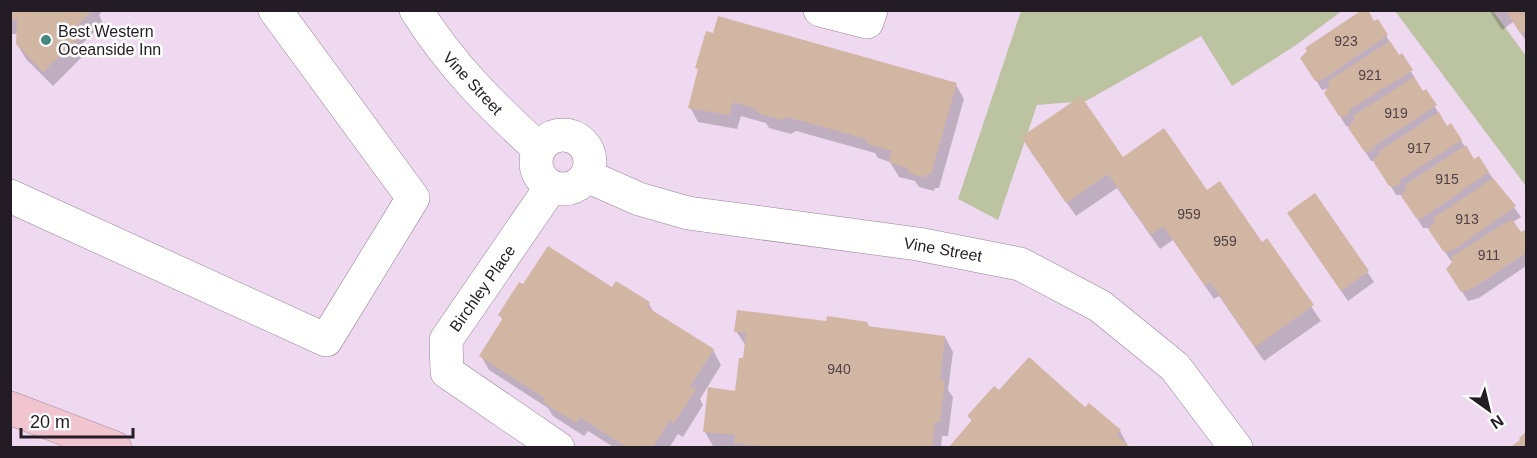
<svg xmlns="http://www.w3.org/2000/svg" width="1537" height="458" viewBox="0 0 1537 458" font-family="Helvetica,sans-serif">
<style>
.green{fill:#bcc3a1}
.shadow{fill:#0003}
.building{fill:#d2b6a4}
.lines{fill:none;stroke-linecap:round;stroke-linejoin:round}
.minor-casing{stroke:#978299;stroke-width:34}
.highway-casing{stroke:#a98a94;stroke-width:34}
.minor{stroke:#fff;stroke-width:33}
.highway{stroke:#f1c5d0;stroke-width:33}
.poi-dot{fill:#438980;stroke:#fff;stroke-width:2}
.labels{text-anchor:middle;stroke-width:5;stroke-linejoin:round;paint-order:stroke}
.number-label{font-size:14px;fill:#504245}
.poi-label{font-size:16px;fill:#241c25;stroke:#fff;text-anchor:start}
.street-label{font-size:16px;fill:#241c25;stroke:#fff}
</style>
<rect width="100%" height="100%" fill="#efd9f1"/>
<g class="green">
<polygon points="1021,11 1342,11 1296,45 1232,86 1201,36 1086,101 1037,105 998,220 958,199"/>
<polygon points="1395,11 1493,11 1526,56 1526,186"/>
</g>
<g class="shadow">
<polygon points="10,10 103,10 99,15 103,23 83,43 88,51 53,86 26,59 17,44 18,34 10,34"/>
<polygon points="1489,10 1526,10 1526,41 1513,22 1502,30"/>
<polygon points="1377,21 1399,57 1402,55 1423,93 1426,91 1447,128 1451,125 1474,161 1478,158 1521,217 1513,222 1520,234 1523,232 1526,237 1526,266 1479,298 1468,301 1454,279 1454,262 1451,261 1429,228 1423,228 1403,195 1396,195 1376,161 1371,161 1350,127 1346,126 1326,93 1329,88 1322,90 1308,68"/>
<polygon points="697,68 956,85 964,99 939,188 935,188 934,191 919,187 915,181 899,177 890,162 878,158 875,153 796,131 791,134 769,128 766,123 741,116 737,129 698,122 690,107 699,72"/>
<polygon points="1031,152 1123,159 1207,192 1262,244 1267,241 1321,321 1264,361 1219,296 1214,299 1173,240 1160,249 1117,188 1076,216"/>
<polygon points="1315,195 1374,282 1348,301 1295,224"/>
<polygon points="524,286 613,289 649,304 654,313 713,350 721,365 700,399 703,405 683,437 678,434 669,448 615,448 588,431 584,436 553,416 548,408 489,370 481,356 503,321 500,315"/>
<polygon points="827,322 867,323 870,328 945,337 953,352 948,390 953,397 948,436 942,436 941,448 713,446 705,432 736,392 744,360 746,346 736,331"/>
<polygon points="999,393 1085,409 1089,405 1120,431 1128,446 972,422 969,416"/>
</g>
<g class="building">
<polygon points="10,10 93,10 74,29 81,36 43,72 16,44 17,20 10,20"/>
<polygon points="1362,10 1368,10 1374,21 1378,19 1388,35 1320,81 1315,81 1300,58 1307,51 1305,48"/>
<polygon points="1505,10 1526,10 1526,31 1521,34"/>
<polygon points="718,16 957,83 931,174 927,174 926,178 909,173 908,168 889,162 892,151 868,144 866,139 787,117 782,120 759,114 756,109 733,102 729,115 688,108 698,69 695,68 706,31 713,33"/>
<polygon points="1390,41 1399,55 1402,53 1413,70 1349,110 1350,113 1344,117 1339,116 1324,93 1330,84 1328,81"/>
<polygon points="1414,77 1423,91 1426,89 1437,105 1374,146 1375,148 1369,152 1364,151 1348,128 1355,119 1353,116"/>
<polygon points="1081,96 1123,157 1164,128 1207,190 1220,181 1262,242 1267,238 1314,305 1255,347 1210,282 1205,286 1163,226 1151,235 1108,174 1066,203 1021,137"/>
<polygon points="1439,112 1447,126 1451,123 1462,140 1400,180 1401,183 1394,187 1389,186 1374,163 1374,158 1380,155 1378,152"/>
<polygon points="1466,145 1474,159 1479,156 1489,172 1421,219 1416,218 1401,196 1407,188 1405,185"/>
<polygon points="1493,178 1516,206 1455,249 1448,252 1443,251 1428,229 1435,221 1433,218"/>
<polygon points="1315,193 1369,271 1341,291 1287,213"/>
<polygon points="1512,219 1521,232 1524,230 1526,234 1526,253 1473,288 1461,292 1446,269 1453,261 1451,257"/>
<polygon points="548,246 612,287 616,281 650,302 647,307 714,349 690,386 696,389 674,423 670,420 652,448 628,448 580,417 576,423 543,402 545,398 479,356 503,318 498,315 519,282 523,284"/>
<polygon points="737,310 826,321 827,316 868,322 867,326 945,336 940,381 945,381 940,422 935,422 932,448 775,448 734,443 735,435 703,432 708,387 735,391 739,358 743,358 746,333 734,332"/>
<polygon points="1029,357 1085,407 1089,403 1121,430 1117,435 1131,448 948,448 972,420 967,416 994,386 999,390"/>
<polygon points="1526,432 1526,448 1509,448 1520,440 1519,438"/>
</g>
<g class="lines">
<defs>
<g id="minor">
<path d="M 416,10 C 452,67 490,104 539,149"/>
<polyline points="820,10 867,22 871,10"/>
<circle cx="563" cy="162" r="27"/>
<polyline points="587,176 639,199 688,213 918,244 1020,264 1100,306 1175,367 1236,448"/>
<polyline points="551,187 446,340 447,372 558,448"/>
<polyline points="10,196 326,340 413,198 275,10"/>
</g>
<polyline id="highway" points="10,408 115,448"/>
</defs>
<use href="#minor" class="minor-casing"/>
<use href="#highway" class="highway-casing"/>
<use href="#minor" class="minor"/>
<use href="#highway" class="highway"/>
</g>
<circle class="poi-dot" cx="46" cy="40" r="6"/>
<g class="labels">
<g class="number-label">
<text x="1346" y="46">923</text>
<text x="1370" y="80">921</text>
<text x="1396" y="118">919</text>
<text x="1419" y="153">917</text>
<text x="1447" y="184">915</text>
<text x="1189" y="219">959</text>
<text x="1467" y="224">913</text>
<text x="1225" y="246">959</text>
<text x="1489" y="260">911</text>
<text x="839" y="374">940</text>
</g>
<g class="poi-label">
<text x="58" y="37">Best Western<tspan x="58" dy="18">Oceanside Inn</tspan></text>
</g>
<g class="street-label">
<text transform="translate(473 83) rotate(47)" y="6">Vine Street</text>
<text transform="translate(943 249) rotate(10)" y="6">Vine Street</text>
<text transform="translate(482 288) rotate(-55)" y="6">Birchley Place</text>
</g>
</g>
<rect width="1537" height="458" fill="none" stroke="#241c25" stroke-width="24"/>
<g transform="translate(1489 410) rotate(146)" stroke="#ffffff" stroke-width="4.5" paint-order="stroke">
<path d="M0-4.5L10 22L0 15L-10 22Z" fill="#241c25"/>
<text y="-9" font-size="16" font-weight="bold" text-anchor="middle" fill="#241c25">N</text>
</g>
<path d="M21 428v9h112v-9" fill="none" stroke="#241c25" stroke-width="3"/>
<text x="30" y="428" font-size="18" fill="#241c25" stroke="#ffffff" stroke-width="4.5" paint-order="stroke">20 m</text>
</svg>
